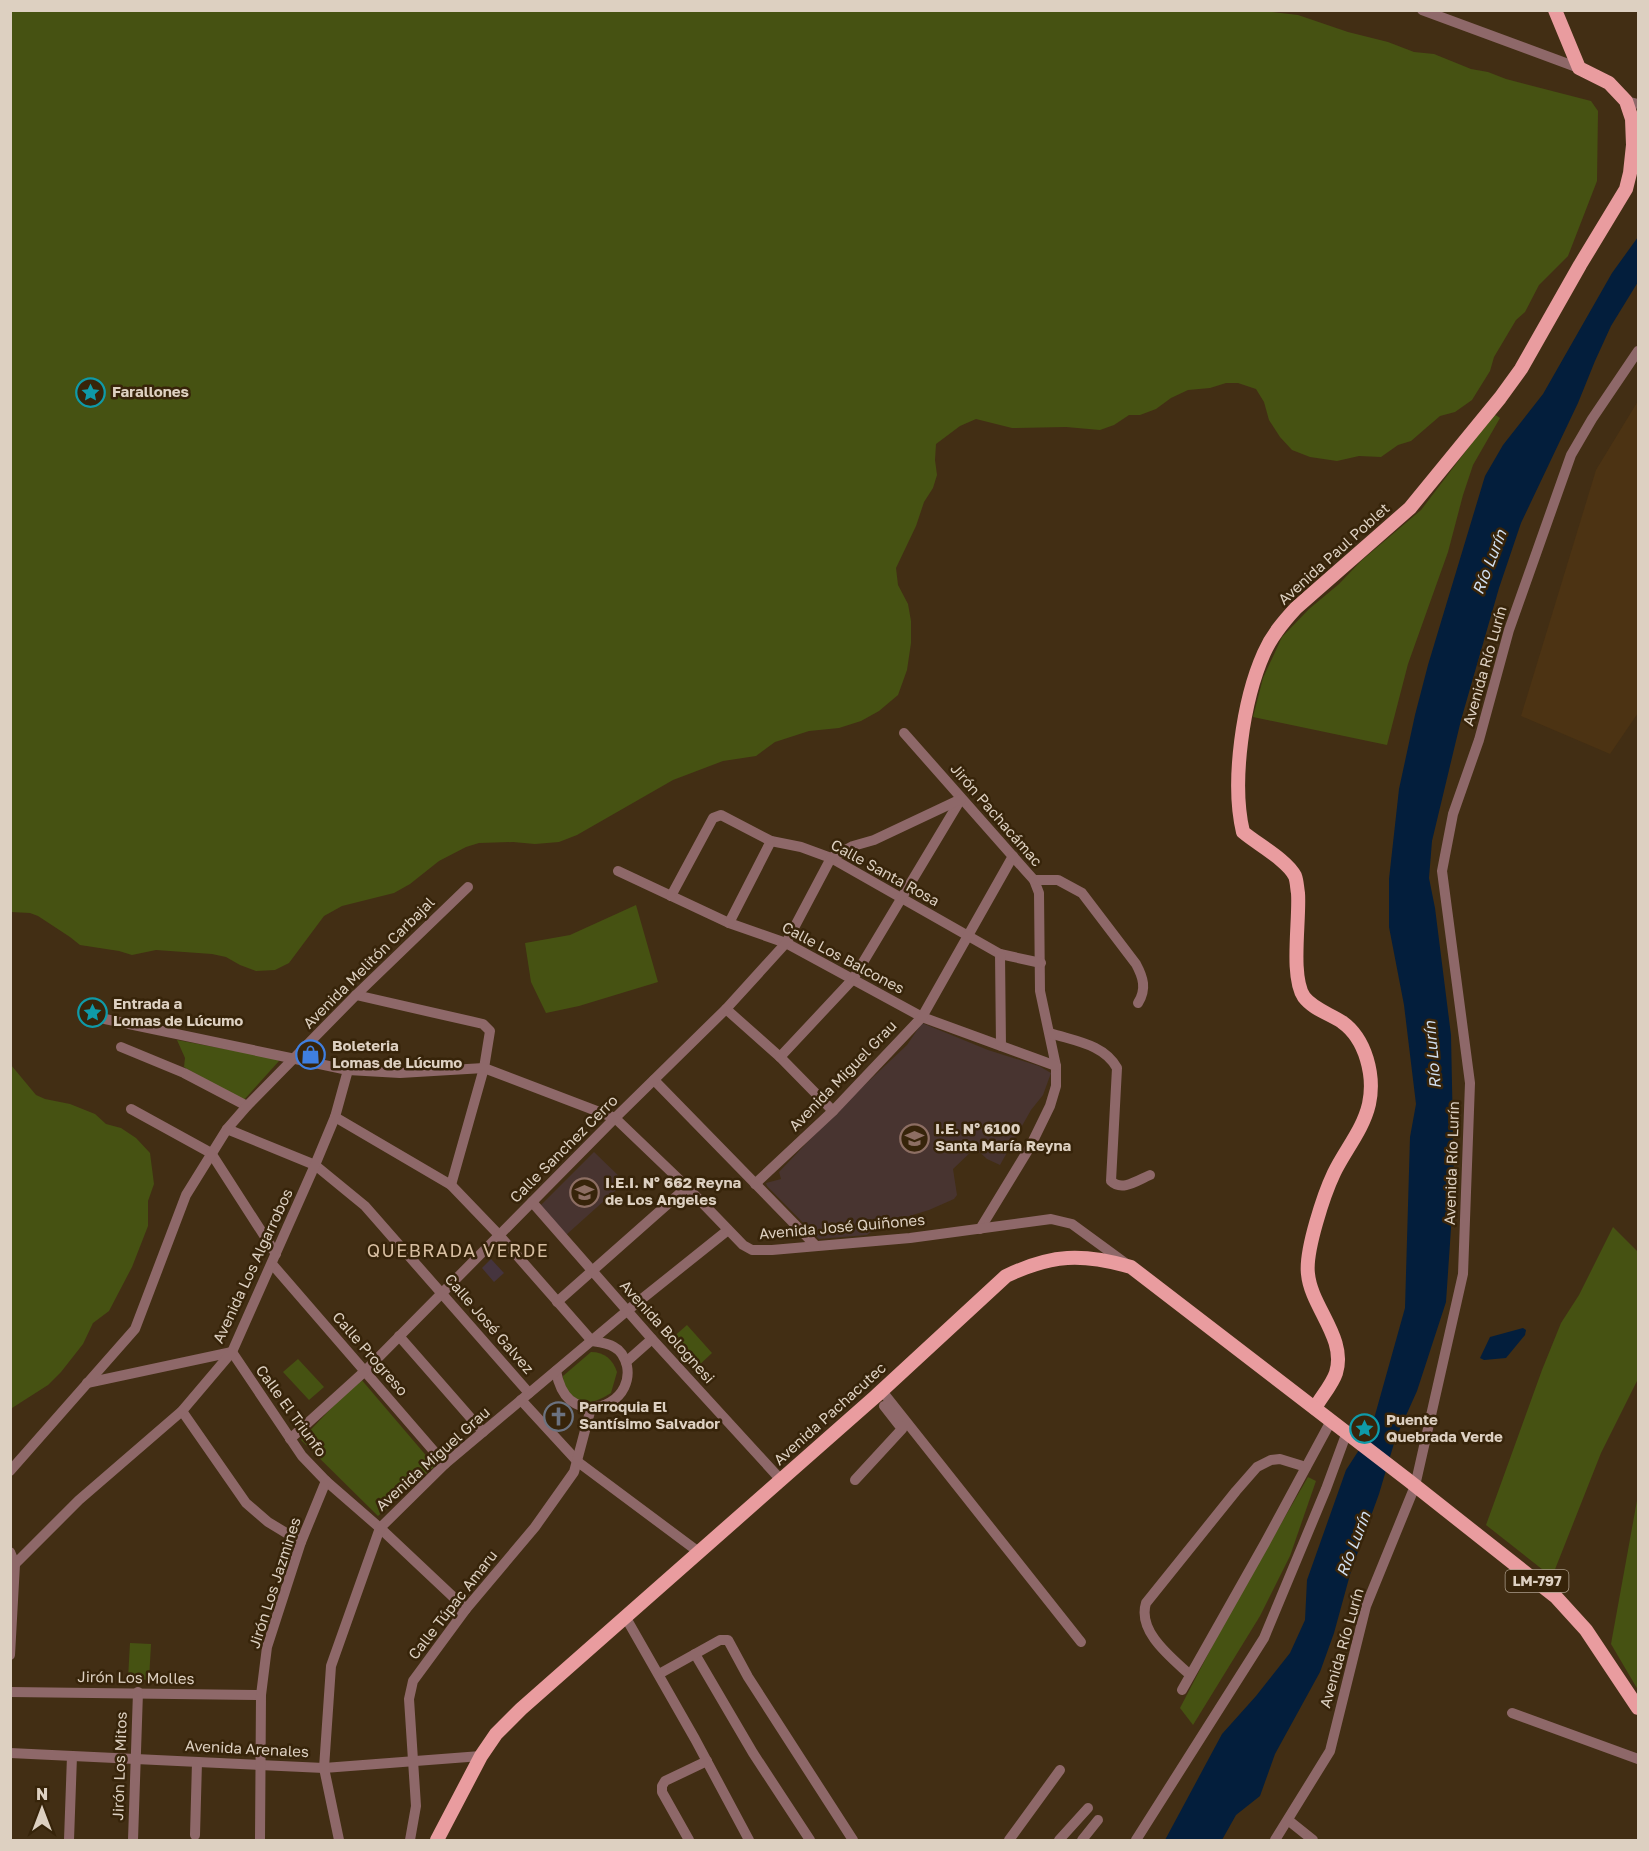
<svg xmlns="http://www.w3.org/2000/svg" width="1649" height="1851" viewBox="0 0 1649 1851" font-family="'Golos Text',sans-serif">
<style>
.built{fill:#4c3313}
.education{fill:#483430}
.medical{fill:#45343e}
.green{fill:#465212}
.water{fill:#031e3c}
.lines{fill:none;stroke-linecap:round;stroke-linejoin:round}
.minor{stroke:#8e6869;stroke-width:10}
.major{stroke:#e99c9f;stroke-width:14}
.labels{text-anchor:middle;stroke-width:5;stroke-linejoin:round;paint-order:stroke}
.shield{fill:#37240a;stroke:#ab9c8a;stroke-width:1.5}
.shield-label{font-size:14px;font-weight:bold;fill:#ddd0c1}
.poi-label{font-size:15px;font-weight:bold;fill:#ddd0c1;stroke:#37240a;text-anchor:start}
.street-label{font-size:15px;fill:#ddd0c1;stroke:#37240a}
.water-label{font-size:16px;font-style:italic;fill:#d1dff0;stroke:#37240a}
.quarter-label{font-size:18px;letter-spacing:1.5px;fill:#d7bea1;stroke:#37240a}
</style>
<rect width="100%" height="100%" fill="#422e14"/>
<polygon class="built" points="1638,401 1638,713 1610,754 1521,716 1596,470"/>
<g class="education">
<polygon points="922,1023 988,1050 1039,1066 1051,1073 1043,1095 1031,1110 1000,1165 987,1159 975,1148 953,1169 957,1195 954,1199 929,1210 880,1225 867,1235 819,1239 767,1186 766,1183 781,1179 779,1172 839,1109 907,1045"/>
<polygon points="594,1152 625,1182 566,1235 540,1206"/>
</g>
<polygon class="medical" points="491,1259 504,1273 494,1282 482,1268"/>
<g class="green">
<polygon points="11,10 1255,10 1298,15 1348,32 1388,42 1414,52 1434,54 1471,69 1488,72 1506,79 1591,101 1598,111 1597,181 1568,256 1539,285 1525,312 1516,320 1494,357 1490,371 1472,400 1455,412 1440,416 1411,441 1398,445 1381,457 1359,456 1337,461 1310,457 1292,450 1280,437 1269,420 1264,402 1256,389 1238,383 1226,383 1210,388 1188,390 1171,398 1156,409 1140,415 1129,415 1114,425 1100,430 1066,427 1012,428 976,419 960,426 936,444 935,460 937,475 933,488 924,502 916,526 896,568 898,585 908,604 911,621 911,643 907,670 898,695 879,711 861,721 839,728 809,731 775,742 756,756 723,761 673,780 577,835 559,842 535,844 513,842 479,843 466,847 439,861 410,884 394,893 342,906 324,916 289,963 275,970 256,971 240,965 226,957 212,954 156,950 132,955 119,951 80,945 70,937 38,916 30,913 11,912"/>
<polygon points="1494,414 1500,418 1473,465 1463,495 1448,552 1408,664 1387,745 1253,717 1263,678 1282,637 1309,609 1339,584 1361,561 1421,510"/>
<polygon points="636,905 658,982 579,1006 546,1013 531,982 525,943 570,935"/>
<polygon points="177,1040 278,1059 279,1061 243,1101 184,1067 185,1058"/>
<polygon points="11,1065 36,1095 45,1099 70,1104 95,1114 106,1124 121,1128 136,1138 150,1153 154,1184 148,1201 148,1226 132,1267 109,1311 93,1323 83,1344 61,1372 48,1385 12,1408"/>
<polygon points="1613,1227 1638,1252 1638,1379 1601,1453 1552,1577 1486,1525 1542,1370 1561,1323 1579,1295"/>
<polygon points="687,1325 712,1353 696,1368 670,1340"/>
<path d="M 591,1352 C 605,1352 613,1360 617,1372 L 611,1393 C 597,1402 584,1407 570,1394 C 565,1389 563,1383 563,1376 Z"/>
<polygon points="298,1359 324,1387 309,1400 283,1372"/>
<polygon points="360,1378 435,1466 378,1516 301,1440"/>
<polygon points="1308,1477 1316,1481 1290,1556 1260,1616 1193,1725 1180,1708 1230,1612"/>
<polygon points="1638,1495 1638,1690 1611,1644"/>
<polygon points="130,1643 151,1644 149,1680 128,1679"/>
</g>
<g class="water">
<polygon points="1638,237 1638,282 1611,326 1595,361 1578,403 1521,523 1499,588 1461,720 1432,841 1429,878 1435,908 1451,1035 1454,1184 1446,1302 1417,1391 1395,1440 1379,1494 1351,1571 1334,1633 1320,1672 1275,1754 1260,1796 1236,1815 1222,1840 1165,1840 1222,1734 1256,1696 1290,1653 1305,1620 1307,1580 1346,1470 1370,1433 1405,1308 1410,1137 1416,1104 1404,1005 1389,927 1389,879 1399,789 1415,715 1428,665 1485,476 1503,445 1543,394 1612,273"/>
<polygon points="1523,1328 1526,1330 1525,1335 1506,1358 1484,1360 1480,1358 1490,1337"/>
</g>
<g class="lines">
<g class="minor">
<polyline points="1422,10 1579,68"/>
<polyline points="1626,101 1638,104"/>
<polyline points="904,733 1025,870 1034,880 1039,893 1040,991 1056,1066 1056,1086 1050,1106 1030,1147 980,1229"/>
<polyline points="618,871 729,923 786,943 922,1017 1056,1066"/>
<path d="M 1034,880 L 1058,880 L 1082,893 L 1136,964 C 1143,977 1147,989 1138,1003"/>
<polyline points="671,896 713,818 721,815 771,841 801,847 831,858 1000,954 1041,963"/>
<polyline points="729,923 771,841"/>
<polyline points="1000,954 1001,1046"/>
<polyline points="356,995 483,1024 490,1031 484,1068 451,1185"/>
<polyline points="726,1009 780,1057 833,1111"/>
<polyline points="105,1019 348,1070 400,1073 484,1068 615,1118 687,1187 743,1245 752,1250 772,1250 910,1238 1051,1219 1072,1224 1128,1265"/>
<path d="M 1050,1033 C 1074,1041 1104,1044 1117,1068 L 1111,1181 C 1122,1192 1138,1180 1150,1175"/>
<polyline points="121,1047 184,1073 247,1106"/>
<polyline points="780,1057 853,979 961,799"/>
<polyline points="654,1080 816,1246"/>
<polyline points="131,1109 211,1153 276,1254"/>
<path d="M 335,1117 L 451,1185 L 499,1235 L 592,1341 C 599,1342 608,1343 614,1347 C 622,1351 625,1358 627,1366 C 633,1397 596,1420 570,1400 C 562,1393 558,1382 556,1371"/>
<polyline points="227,1129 315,1165 365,1206 529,1393"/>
<polyline points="755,1184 833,1111 922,1017 1013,856"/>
<polyline points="532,1202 652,1339 781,1480"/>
<polyline points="272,1264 445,1464"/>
<polyline points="557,1302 687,1187"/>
<polyline points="399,1336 483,1432"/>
<polyline points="626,1362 652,1339"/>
<polyline points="87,1383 232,1352 302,1456 326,1481 380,1528 466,1609"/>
<polyline points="882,1391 1081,1642"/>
<polyline points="521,1400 578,1462 700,1553"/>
<polyline points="182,1411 246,1503 268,1522 301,1542"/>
<polyline points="290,1439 365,1371 615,1118 726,1009 786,943 831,858 853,846 874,840 961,799"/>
<polyline points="10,1471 135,1329 186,1195 227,1129 247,1106 356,995 468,887"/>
<polyline points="855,1480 902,1429 884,1406"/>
<polyline points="10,1552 15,1564 10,1655"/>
<polyline points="10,1569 79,1500 182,1411 232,1352 315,1165 335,1117 348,1070"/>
<polyline points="626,1618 695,1739 749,1840"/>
<polyline points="695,1654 753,1753 810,1840"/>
<polyline points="659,1674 720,1640 728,1640 748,1677 853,1840"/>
<path d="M 1190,1675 C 1172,1658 1137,1632 1146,1603 L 1236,1491 L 1257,1467 L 1271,1460 L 1280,1459 L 1306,1467"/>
<polyline points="1182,1690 1265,1543 1331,1421"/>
<polyline points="10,1692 261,1695"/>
<polyline points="1512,1713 1638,1759"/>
<polyline points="10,1753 324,1768 481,1756"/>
<polyline points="1288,1820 1313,1840"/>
<polyline points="195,1835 197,1762"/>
<polyline points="69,1840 72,1756"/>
<polyline points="133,1840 138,1692"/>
<polyline points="260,1840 261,1695 267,1647 301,1542 326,1481"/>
<polyline points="339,1840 324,1768 331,1666 380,1528 445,1464 628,1310 728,1230"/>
<polyline points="410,1840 416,1806 409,1699 413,1681 466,1609 535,1527 574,1472 591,1408"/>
<polyline points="689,1840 662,1792 662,1786 665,1781 707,1761"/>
<polyline points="1009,1840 1060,1770"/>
<polyline points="1059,1840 1088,1808"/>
<polyline points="1082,1840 1098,1820"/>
<polyline points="1136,1840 1264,1638 1326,1489 1347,1432"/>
<polyline points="1275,1840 1330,1751 1366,1606 1415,1486 1463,1274 1470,1083 1442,871 1453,814 1479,740 1509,630 1571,455 1592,419 1638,351"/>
</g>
<g class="major">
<path d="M 1315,1408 C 1321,1397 1332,1385 1336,1373 C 1347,1338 1311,1307 1308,1274 C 1305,1251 1324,1194 1334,1173 C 1345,1150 1363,1130 1369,1104 C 1375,1076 1366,1039 1342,1022 C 1330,1014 1313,1009 1304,997 C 1290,976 1300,920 1298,893 C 1297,888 1297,881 1295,876 C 1287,860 1257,844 1243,832 C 1231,782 1243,700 1264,653 C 1272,635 1283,622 1296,608 L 1410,508 L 1500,398 L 1521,369 L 1580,265 L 1626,189 L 1630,173 L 1633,145 L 1632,119 L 1626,101 L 1609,83 L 1579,68 L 1555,10"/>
<path d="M 437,1840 L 481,1756 L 496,1734 L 521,1709 L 876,1396 L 1006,1276 C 1052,1254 1082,1253 1131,1267 L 1408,1480 L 1556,1597 L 1586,1630 L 1638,1708"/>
</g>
</g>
<defs>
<symbol id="sight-ring" viewBox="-11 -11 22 22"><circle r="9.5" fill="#37240a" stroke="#0f9aa8" stroke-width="1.5"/><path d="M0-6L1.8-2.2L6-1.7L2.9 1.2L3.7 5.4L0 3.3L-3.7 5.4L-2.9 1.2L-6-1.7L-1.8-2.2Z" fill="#0f9aa8"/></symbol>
<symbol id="shop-ring" viewBox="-11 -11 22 22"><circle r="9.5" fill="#37240a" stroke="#3f7fe0" stroke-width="1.5"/><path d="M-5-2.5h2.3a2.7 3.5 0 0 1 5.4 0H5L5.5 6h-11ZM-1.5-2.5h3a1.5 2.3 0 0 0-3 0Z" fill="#3f7fe0"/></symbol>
<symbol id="school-ring" viewBox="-11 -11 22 22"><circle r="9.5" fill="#37240a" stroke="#8d6e63" stroke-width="1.5"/><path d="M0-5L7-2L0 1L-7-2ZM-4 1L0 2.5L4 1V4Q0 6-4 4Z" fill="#8d6e63"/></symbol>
<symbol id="church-ring" viewBox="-11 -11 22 22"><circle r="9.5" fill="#37240a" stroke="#6b7280" stroke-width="1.5"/><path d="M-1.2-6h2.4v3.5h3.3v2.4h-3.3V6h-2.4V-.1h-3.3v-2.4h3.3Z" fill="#6b7280"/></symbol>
</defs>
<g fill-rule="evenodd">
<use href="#sight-ring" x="74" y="376" width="33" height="33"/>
<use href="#sight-ring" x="76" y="996" width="33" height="33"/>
<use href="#shop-ring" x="294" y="1038" width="33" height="33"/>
<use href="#school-ring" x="898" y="1122" width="33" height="33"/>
<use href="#school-ring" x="568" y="1176" width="33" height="33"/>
<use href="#church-ring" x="542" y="1400" width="33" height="33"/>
<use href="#sight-ring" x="1348" y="1412" width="33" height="33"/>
</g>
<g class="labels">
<rect class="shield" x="1505.5" y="1570" width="63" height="22" rx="4.5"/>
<g class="shield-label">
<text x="1537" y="1586">LM-797</text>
</g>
<g class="poi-label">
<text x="112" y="397">Farallones</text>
<text x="113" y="1009">Entrada a<tspan x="113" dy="17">Lomas de Lúcumo</tspan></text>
<text x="332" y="1051">Boleteria<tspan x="332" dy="17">Lomas de Lúcumo</tspan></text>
<text x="935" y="1134">I.E. N° 6100<tspan x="935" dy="17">Santa María Reyna</tspan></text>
<text x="605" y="1188">I.E.I. N° 662 Reyna<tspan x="605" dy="17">de Los Angeles</tspan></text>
<text x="579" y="1412">Parroquia El<tspan x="579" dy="17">Santísimo Salvador</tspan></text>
<text x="1386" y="1425">Puente<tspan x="1386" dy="17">Quebrada Verde</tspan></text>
</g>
<g class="street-label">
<text transform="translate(1334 554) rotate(-42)" y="5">Avenida Paul Poblet</text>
<text transform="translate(1485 666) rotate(-74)" y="5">Avenida Río Lurín</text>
<text transform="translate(996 815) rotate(49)" y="5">Jirón Pachacámac</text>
<text transform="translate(885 873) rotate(29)" y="5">Calle Santa Rosa</text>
<text transform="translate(843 958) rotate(28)" y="5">Calle Los Balcones</text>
<text transform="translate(369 963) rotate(-45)" y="5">Avenida Melitón Carbajal</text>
<text transform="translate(843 1076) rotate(-46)" y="5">Avenida Miguel Grau</text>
<text transform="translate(564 1149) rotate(-45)" y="5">Calle Sanchez Cerro</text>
<text transform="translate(1452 1163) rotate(-88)" y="5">Avenida Río Lurín</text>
<text transform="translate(842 1227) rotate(-5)" y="5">Avenida José Quiñones</text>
<text transform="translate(253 1266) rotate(-65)" y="5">Avenida Los Algarrobos</text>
<text transform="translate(489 1324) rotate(49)" y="5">Calle José Galvez</text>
<text transform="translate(667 1332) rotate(48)" y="5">Avenida Bolognesi</text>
<text transform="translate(370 1354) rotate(49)" y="5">Calle Progreso</text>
<text transform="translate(291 1411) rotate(54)" y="5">Calle El Triunfo</text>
<text transform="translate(830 1414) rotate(-42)" y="5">Avenida Pachacutec</text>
<text transform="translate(433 1459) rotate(-42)" y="5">Avenida Miguel Grau</text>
<text transform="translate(275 1583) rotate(-72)" y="5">Jirón Los Jazmines</text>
<text transform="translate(453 1605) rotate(-52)" y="5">Calle Túpac Amaru</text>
<text transform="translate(1342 1648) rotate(-74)" y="5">Avenida Río Lurín</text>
<text transform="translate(136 1678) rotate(1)" y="5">Jirón Los Molles</text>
<text transform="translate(247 1749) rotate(3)" y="5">Avenida Arenales</text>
<text transform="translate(120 1766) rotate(-88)" y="5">Jirón Los Mitos</text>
</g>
<g class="water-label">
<text transform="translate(1489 562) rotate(-69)" y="6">Río Lurín</text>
<text transform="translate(1432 1055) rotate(-95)" y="6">Río Lurín</text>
<text transform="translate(1353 1544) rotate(-69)" y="6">Río Lurín</text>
</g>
<g class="quarter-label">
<text x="458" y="1257">QUEBRADA VERDE</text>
</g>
</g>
<rect width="1649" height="1851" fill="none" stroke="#ddd0c1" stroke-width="24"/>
<g transform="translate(42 1809)" stroke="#37240a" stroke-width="4.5" paint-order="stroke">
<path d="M0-4.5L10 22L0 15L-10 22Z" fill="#ddd0c1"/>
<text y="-9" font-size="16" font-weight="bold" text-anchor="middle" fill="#ddd0c1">N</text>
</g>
</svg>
